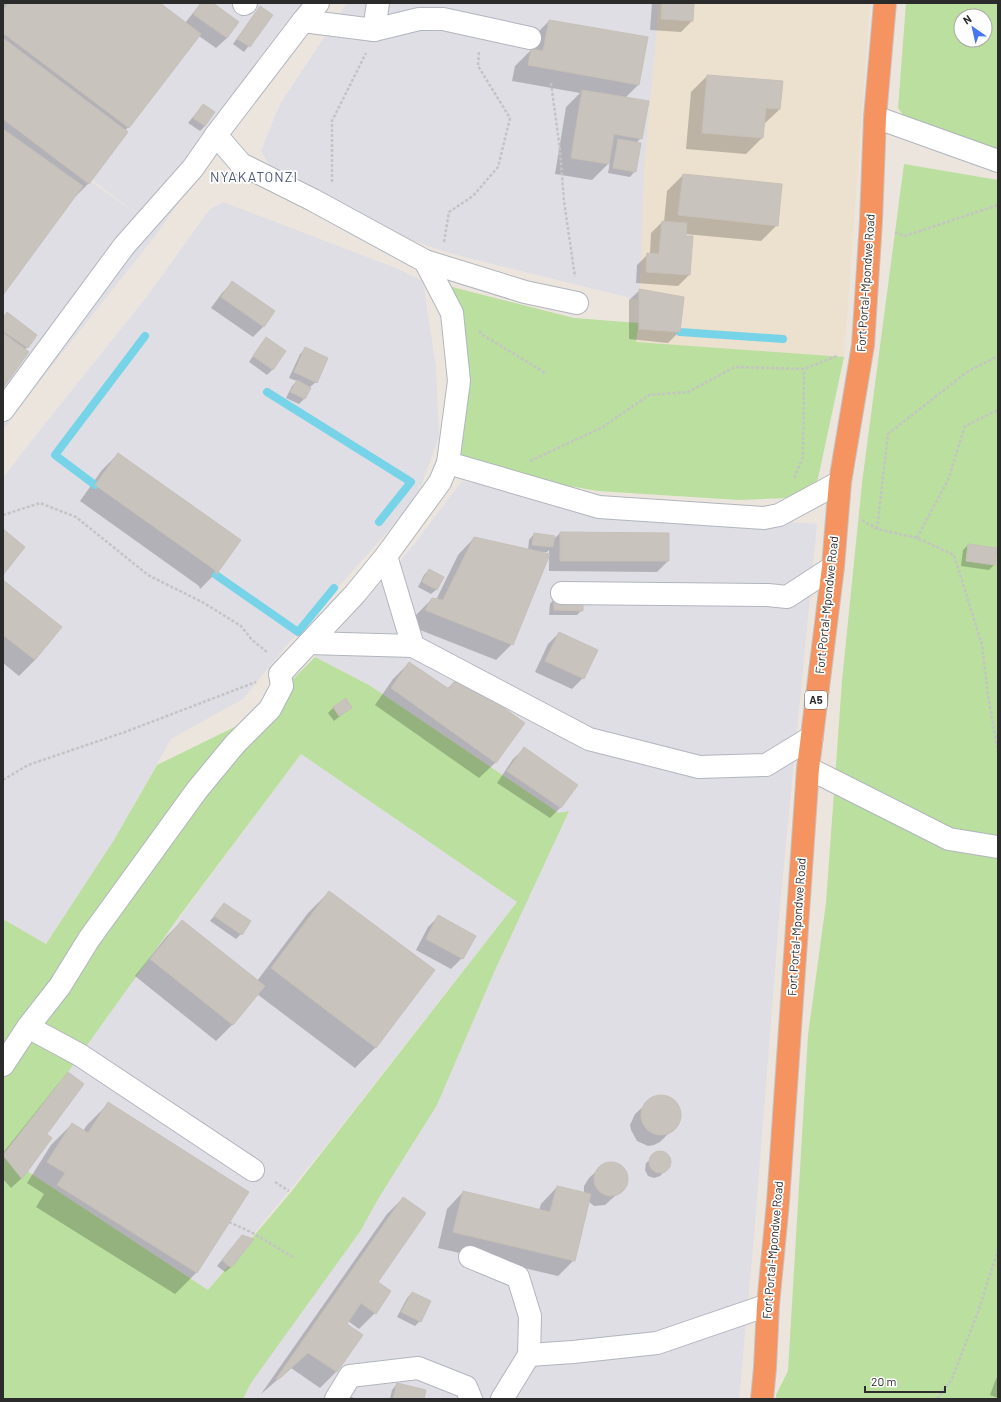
<svg xmlns="http://www.w3.org/2000/svg" width="1001" height="1402" viewBox="0 0 1001 1402" font-family="Barlow,sans-serif">
<style>
.industrial{fill:#dfdee5}
.education{fill:#ece0ce}
.green{fill:#badf9e;fill-rule:evenodd}
.shadow{fill:#0003}
.lines{fill:none;stroke-linecap:round;stroke-linejoin:round}
.stream{stroke:#77d4e8;stroke-width:8}
.building{fill:#c8c3bc;stroke:#c7c0b8}
.minor-casing{stroke:#b1b5be;stroke-width:24}
.highway-casing{stroke:#c4c4c4;stroke-width:24}
.path{stroke:#c4c4c4;stroke-width:2.5;stroke-dasharray:3 2;stroke-linecap:butt}
.minor{stroke:#fff;stroke-width:22}
.highway{stroke:#f59460;stroke-width:22}
.labels{text-anchor:middle;stroke-width:3.5;stroke-linejoin:round;paint-order:stroke}
.shield{fill:#fff;stroke:#6b6b6b;stroke-width:1}
.shield-label{font-size:11px;font-weight:bold;fill:#2b2b2b}
.street-label{font-size:12px;fill:#2b2b2b;stroke:#fff}
.quarter-label{font-size:14px;letter-spacing:1px;fill:#4e5979;stroke:#fff}
</style>
<rect width="100%" height="100%" fill="#ece5de"/>
<g class="industrial">
<polygon points="3,3 323,3 194,180 159,231 51,367 3,430 3,114 39,144 142,218 3,111"/>
<polygon points="347,3 659,3 639,300 456,255 328,213 283,187 261,151 280,104"/>
<polygon points="223,202 396,268 423,281 436,368 439,437 420,489 408,509 298,632 243,699 171,739 114,840 46,944 3,919 3,478 32,440 145,299 210,209"/>
<polygon points="462,481 627,509 817,524 780,906 754,1237 739,1399 243,1399 251,1383 437,1105 496,968 559,813 369,685 315,657 412,547"/>
<polygon points="301,754 517,902 324,1148 208,1290 3,1155"/>
</g>
<polygon class="education" points="659,3 870,3 844,357 636,342 639,323 644,169"/>
<g class="green">
<path d="M 906,3 L 998,3 L 998,149 L 945,138 L 911,126 L 898,108 ZM 961,16 L 985,16 L 985,40 L 961,40 Z"/>
<polygon points="904,164 998,180 998,1399 776,1399 776,1395 788,1371 808,1035 826,903 842,681 862,483"/>
<polygon points="444,285 574,318 639,323 636,342 844,357 814,497 739,500 598,491 461,467 462,360"/>
<polygon points="315,657 369,685 559,813 569,811 496,968 437,1105 378,1199 361,1230 251,1383 243,1399 3,1399 3,1155 208,1290 291,1192 517,902 301,754 181,914 80,1055 68,1072 3,1155 3,919 46,944 114,840 157,765 255,717"/>
</g>
<g class="shadow">
<polygon points="3,3 159,3 185,23 201,3 211,3 238,22 227,38 216,48 199,36 125,131 89,183 70,202 3,293"/>
<polygon points="652,3 693,3 692,21 681,32 650,30"/>
<polygon points="255,13 272,15 244,52 233,44"/>
<polygon points="549,21 638,85 625,98 641,138 636,143 635,171 630,177 608,173 610,162 592,180 555,174 566,107 580,93 512,81 515,66 530,51 533,37"/>
<polygon points="707,76 780,109 763,125 762,138 746,154 686,149 691,92"/>
<polygon points="203,105 205,126 200,131 188,123"/>
<polygon points="683,175 777,225 761,241 685,234 689,275 678,286 636,283 637,265 648,254 650,254 651,233 662,222 664,222 667,191"/>
<polygon points="233,282 263,327 253,337 211,308 222,293"/>
<polygon points="640,290 683,298 679,332 668,343 629,339 629,300"/>
<polygon points="7,314 36,335 25,350 3,386 3,318"/>
<polygon points="261,344 273,369 267,375 249,362"/>
<polygon points="305,349 316,382 310,387 304,399 299,404 286,398 292,386 297,381 289,378 300,354"/>
<polygon points="118,454 240,540 215,574 200,589 199,586 80,501 102,470"/>
<polygon points="560,533 668,561 657,572 549,571 549,550 547,552 542,552 512,644 496,660 410,626 416,615 432,599 436,600 458,555 474,538 528,550 529,540 534,534 553,540"/>
<polygon points="968,545 994,565 989,570 961,566 963,550"/>
<polygon points="429,570 437,589 431,594 418,587 424,575"/>
<polygon points="3,581 35,660 19,676 3,663"/>
<polygon points="555,598 582,610 577,615 549,615 550,604"/>
<polygon points="559,633 583,678 572,689 535,672 548,644"/>
<polygon points="409,663 447,689 459,677 496,762 479,778 375,705 393,679"/>
<polygon points="351,707 334,721 328,713 333,708"/>
<polygon points="524,749 560,808 550,818 497,783 513,759"/>
<polygon points="329,892 376,1047 355,1068 257,994 232,1025 216,1041 135,976 166,937 182,921 257,981 308,913"/>
<polygon points="224,904 241,934 236,939 210,921"/>
<polygon points="439,916 462,958 451,969 416,950 428,927"/>
<polygon points="69,1074 46,1134 22,1178 11,1188 3,1179 3,1153 58,1084"/>
<polygon points="658,1097 664,1097 670,1099 678,1108 679,1121 676,1126 660,1142 654,1145 648,1146 637,1141 631,1130 630,1125 635,1114 647,1103"/>
<polygon points="108,1104 248,1192 196,1273 175,1294 36,1207 44,1194 27,1183 51,1145 72,1124 83,1131 87,1125"/>
<polygon points="659,1153 666,1154 670,1159 670,1165 660,1176 654,1178 648,1176 645,1170 646,1163"/>
<polygon points="611,1163 622,1167 627,1176 627,1182 625,1187 605,1205 594,1206 588,1201 574,1260 558,1276 438,1248 447,1209 463,1192 539,1210 541,1204 557,1187 584,1194 584,1186 589,1178 601,1167 606,1164"/>
<polygon points="403,1198 377,1282 375,1313 359,1329 348,1321 346,1324 362,1335 336,1372 320,1388 291,1368 261,1394 387,1214"/>
<polygon points="242,1236 231,1267 225,1272 217,1266"/>
<polygon points="412,1293 420,1321 415,1326 397,1317 407,1298"/>
<polygon points="998,1376 998,1398 990,1395 996,1379"/>
<polygon points="397,1384 423,1399 390,1399 392,1390"/>
<polygon points="349,1396 357,1399 347,1399"/>
</g>
<g class="lines">
<g class="stream">
<polyline points="680,332 783,339"/>
<polyline points="267,392 411,482 379,522"/>
<polyline points="95,485 55,455 145,336"/>
<polyline points="216,575 298,632 334,588"/>
</g>
</g>
<g class="building">
<polygon points="8,3 160,3 201,34 129,128 3,33 3,10"/>
<polygon points="201,3 213,3 239,22 227,38 193,14"/>
<polygon points="662,3 694,3 693,21 661,19"/>
<polygon points="260,6 273,15 250,47 237,39"/>
<polygon points="549,20 648,37 639,85 528,65 531,49 543,51"/>
<polygon points="3,38 128,132 89,184 3,119"/>
<polygon points="707,75 783,81 780,109 766,108 763,138 702,133"/>
<polygon points="582,90 649,101 642,139 614,134 609,164 571,158"/>
<polygon points="203,104 215,112 205,126 193,118"/>
<polygon points="3,129 83,186 3,295"/>
<polygon points="618,139 641,143 636,172 613,168"/>
<polygon points="683,174 782,184 778,226 678,215"/>
<polygon points="662,221 687,223 686,236 693,236 690,275 646,272 647,253 659,254"/>
<polygon points="232,281 275,311 264,327 221,297"/>
<polygon points="639,289 684,297 680,332 639,329"/>
<polygon points="7,312 37,335 28,348 3,331 3,318"/>
<polygon points="3,333 29,352 3,388"/>
<polygon points="266,337 286,351 273,370 253,356"/>
<polygon points="305,347 328,358 317,383 294,372"/>
<polygon points="297,380 311,388 305,399 290,392"/>
<polygon points="118,453 241,540 216,575 215,570 95,485"/>
<polygon points="3,529 25,547 3,575"/>
<polygon points="560,532 669,533 669,561 560,561"/>
<polygon points="534,533 555,536 553,547 532,545"/>
<polygon points="474,537 550,554 513,645 425,610 432,598 443,600"/>
<polygon points="968,544 997,548 995,565 966,561"/>
<polygon points="429,569 444,577 437,590 422,582"/>
<polygon points="3,580 62,627 35,660 3,635"/>
<polygon points="554,597 583,598 583,611 554,610"/>
<polygon points="559,632 598,650 584,679 545,661"/>
<polygon points="409,662 449,689 459,676 525,723 496,763 391,688"/>
<polygon points="346,698 352,708 339,716 333,707"/>
<polygon points="524,747 578,785 561,808 507,771"/>
<polygon points="329,891 435,970 376,1048 271,968"/>
<polygon points="224,903 251,921 242,935 214,916"/>
<polygon points="438,915 476,936 463,959 426,939"/>
<polygon points="182,920 265,986 233,1025 150,959"/>
<polygon points="68,1072 84,1084 47,1134 52,1138 22,1179 3,1155"/>
<circle cx="661" cy="1115" r="20"/>
<polygon points="108,1102 249,1192 197,1273 57,1185 65,1173 47,1162 72,1123 88,1133"/>
<circle cx="660" cy="1162" r="11"/>
<circle cx="611" cy="1179" r="17"/>
<polygon points="557,1186 591,1194 575,1261 453,1232 463,1191 550,1212"/>
<polygon points="403,1197 426,1213 378,1282 391,1291 376,1314 361,1303 347,1324 363,1335 337,1372 308,1353 279,1379 276,1379"/>
<polygon points="242,1235 254,1239 231,1268 222,1260"/>
<polygon points="412,1292 431,1301 421,1322 401,1312"/>
<polygon points="397,1383 426,1390 424,1399 393,1399"/>
</g>
<g class="lines">
<defs>
<g id="minor">
<polyline points="244,4 246,3"/>
<polyline points="303,21 374,30 419,19 443,19 530,38"/>
<polyline points="374,30 378,3"/>
<polyline points="875,117 998,161"/>
<polyline points="216,135 241,164 313,200 425,261 525,292 577,303"/>
<polyline points="3,410 124,246 193,168 216,135 303,21 318,3"/>
<polyline points="448,463 599,507 764,518 779,515 840,482"/>
<polyline points="386,556 413,646"/>
<polyline points="562,593 768,595 787,597 833,567"/>
<polyline points="309,643 413,646 589,739 699,767 766,765 812,737"/>
<polyline points="808,768 949,839 998,847"/>
<polyline points="28,1027 80,1055 253,1170"/>
<polyline points="3,1065 28,1027 60,986 89,939 197,790 235,744 270,709 282,686 280,674 355,594 386,556 440,482 448,463 459,381 452,313 425,261"/>
<polyline points="470,1257 518,1277 530,1316 529,1355 502,1399"/>
<polyline points="529,1355 573,1352 657,1343 768,1305"/>
<polyline points="336,1399 350,1376 418,1368 466,1387 471,1399"/>
</g>
<polyline id="highway" points="762,1399 765,1368 768,1305 778,1202 808,768 833,567 840,482 863,345 871,221 875,117 885,3"/>
</defs>
<use href="#minor" class="minor-casing"/>
<use href="#highway" class="highway-casing"/>
<g class="path">
<polyline points="551,83 560,150 564,201 575,277"/>
<polyline points="332,182 332,121 366,53"/>
<polyline points="895,232 905,236 998,205"/>
<polyline points="444,242 449,212 473,196 498,167 510,118 478,66 479,52"/>
<polyline points="479,331 483,335 547,374"/>
<polyline points="530,461 603,427 649,395 688,392 735,367 804,369 837,356"/>
<polyline points="794,478 803,457 804,369"/>
<polyline points="3,515 40,503 76,517 148,575 204,603 241,626 252,640 267,652"/>
<polyline points="862,520 877,529 917,538 954,555 982,645 988,695 998,752"/>
<polyline points="877,529 888,434 967,372 998,356"/>
<polyline points="917,538 948,480 965,426 998,410"/>
<polyline points="3,780 28,765 125,732 256,682"/>
<polyline points="275,1182 289,1191"/>
<polyline points="229,1222 251,1232 293,1257"/>
<polyline points="937,1399 952,1379 978,1312 998,1250"/>
</g>
<use href="#minor" class="minor"/>
<use href="#highway" class="highway"/>
</g>
<g class="labels">
<rect class="shield" x="805" y="691" width="22" height="18" rx="3"/>
<g class="shield-label">
<text x="816" y="704">A5</text>
</g>
<g class="street-label">
<text transform="translate(866 283) rotate(-86)" y="4">Fort Portal-Mpondwe Road</text>
<text transform="translate(827 605) rotate(-84)" y="4">Fort Portal-Mpondwe Road</text>
<text transform="translate(797 927) rotate(-86)" y="4">Fort Portal-Mpondwe Road</text>
<text transform="translate(773 1250) rotate(-85)" y="4">Fort Portal-Mpondwe Road</text>
</g>
<g class="quarter-label">
<text x="254" y="182">NYAKATONZI</text>
</g>
</g>
<rect width="1001" height="1402" fill="none" stroke="#2b2b2b" stroke-width="8"/>
<g transform="translate(973 28) rotate(326)"><circle r="19" fill="#ffffff" stroke="#aaaaaa"/>
<path d="M0-3L7 15L0 10L-7 15Z" fill="#4775f0"/>
<text y="-6" font-size="11" font-weight="bold" text-anchor="middle" fill="#2b2b2b">N</text>
</g>
<path d="M865 1386v6h80v-6" fill="none" stroke="#2b2b2b" stroke-width="2"/>
<text x="871" y="1386" font-size="12" fill="#2b2b2b" stroke="#ffffff" stroke-width="3" paint-order="stroke">20 m</text>
</svg>
